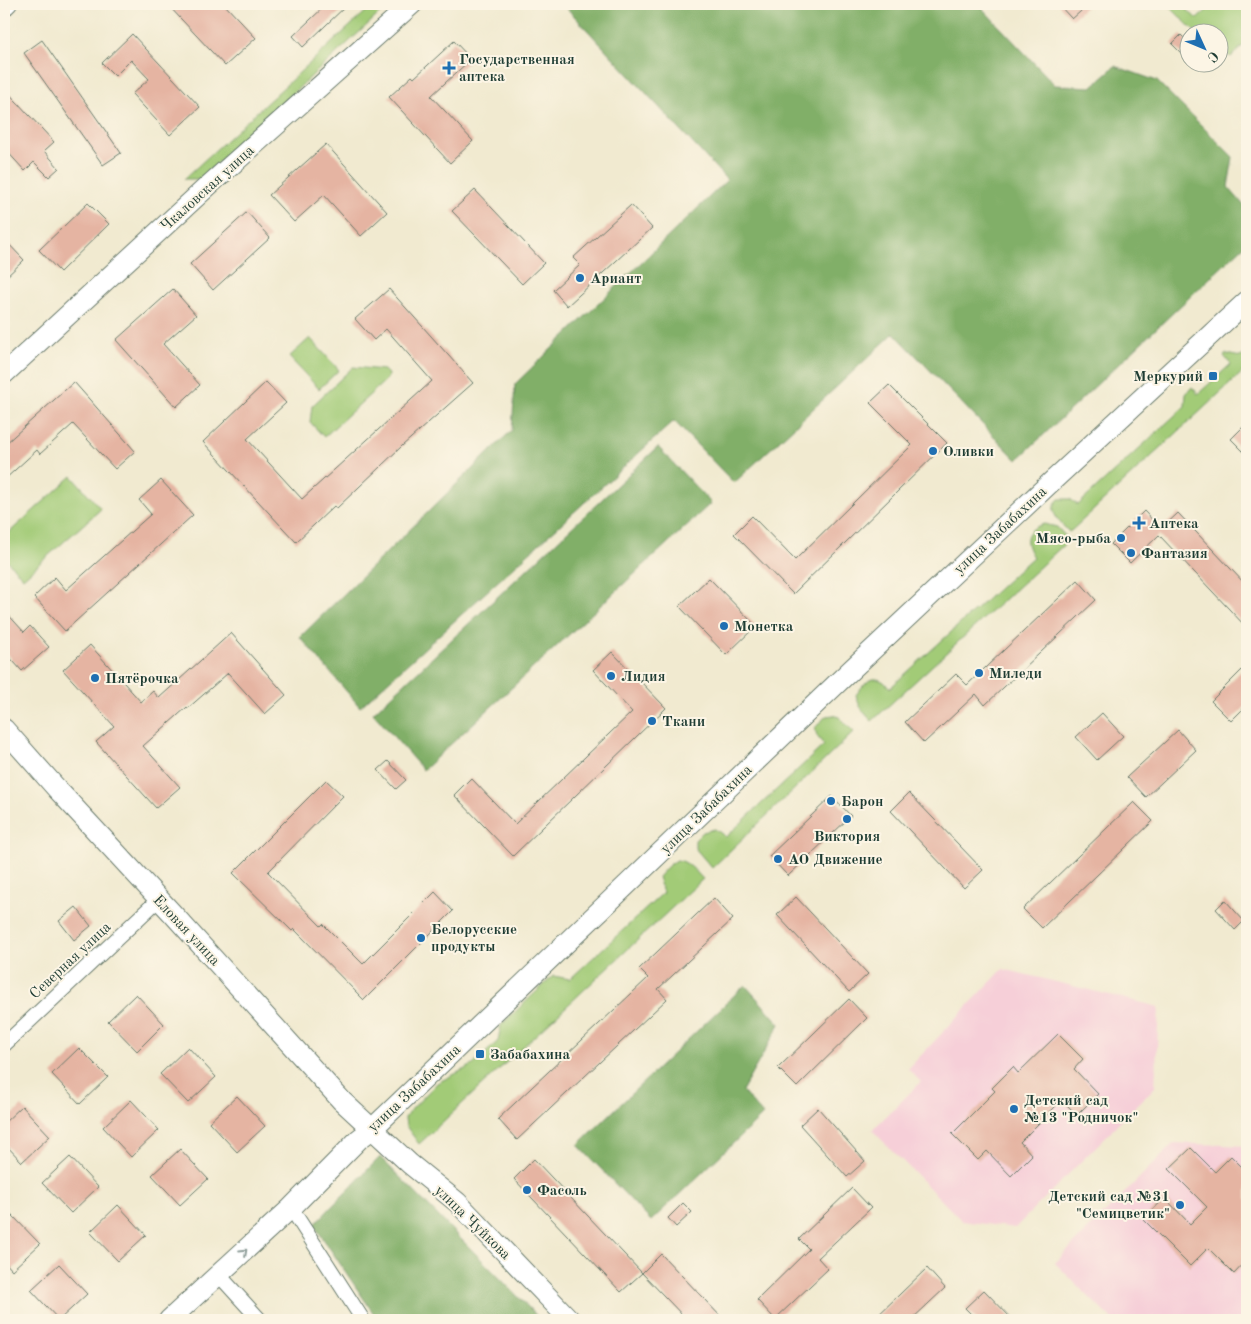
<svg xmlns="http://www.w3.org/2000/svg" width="1251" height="1324" viewBox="0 0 1251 1324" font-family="'Old Standard TT',serif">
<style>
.built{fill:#f6cfd8}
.green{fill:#a2cb77;stroke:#608456}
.forest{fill:#81af68;stroke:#50764e}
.building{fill:#e5b4a2}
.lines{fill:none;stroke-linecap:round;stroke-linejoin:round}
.street-casing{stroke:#687a6b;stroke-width:16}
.secondary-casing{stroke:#687a6b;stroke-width:22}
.street{stroke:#fff;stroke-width:14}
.secondary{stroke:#fff;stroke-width:20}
.oneway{stroke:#8f9e9a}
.poi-dot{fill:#1f6fb2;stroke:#fcf5e5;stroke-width:2}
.labels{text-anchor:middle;stroke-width:4;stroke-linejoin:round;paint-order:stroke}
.poi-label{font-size:15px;font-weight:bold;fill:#1f3d34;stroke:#fcf5e5;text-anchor:start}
.street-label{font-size:15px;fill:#1f3d34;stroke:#fcf5e5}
</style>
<rect width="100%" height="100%" fill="#fcf5e5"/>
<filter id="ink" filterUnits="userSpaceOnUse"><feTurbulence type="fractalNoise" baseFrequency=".02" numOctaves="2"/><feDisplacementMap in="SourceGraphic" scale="10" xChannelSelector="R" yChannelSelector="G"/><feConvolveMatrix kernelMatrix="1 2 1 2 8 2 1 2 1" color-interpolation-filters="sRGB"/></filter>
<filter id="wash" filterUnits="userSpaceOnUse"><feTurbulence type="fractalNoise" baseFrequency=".0096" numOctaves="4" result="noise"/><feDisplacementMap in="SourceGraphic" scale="20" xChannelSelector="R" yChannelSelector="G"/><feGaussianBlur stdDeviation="1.12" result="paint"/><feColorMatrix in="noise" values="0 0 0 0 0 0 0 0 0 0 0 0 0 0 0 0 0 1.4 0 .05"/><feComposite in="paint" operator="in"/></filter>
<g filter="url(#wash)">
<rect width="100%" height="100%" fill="#f1ead0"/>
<g class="built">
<polygon points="1003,969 1159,1007 1155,1087 1015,1228 962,1221 872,1130 921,1082 908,1069"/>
<polygon points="1174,1143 1247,1146 1247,1320 1112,1320 1055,1263"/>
</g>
<g class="green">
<polygon points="374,4 390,4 200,179 184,179"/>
<polygon points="1167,4 1181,4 1197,19 1214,4 1247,4 1247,42 1231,57 1219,50 1218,32 1195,32"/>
<polygon points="310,338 339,370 319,389 289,357"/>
<path d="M 1247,352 L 1247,368 L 1072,530 L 1069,532 C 1060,522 1046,511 1059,499 L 1070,499 L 1078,505 L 1185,406 L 1186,394 L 1192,387 L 1198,394 L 1231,364 L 1224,356 L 1226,354 L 1241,357 Z"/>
<polygon points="353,367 384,370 388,374 387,379 324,437 310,422 312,406"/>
<polygon points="72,476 101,509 23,578 4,557 4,537"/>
<path d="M 1044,524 L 1057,527 L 1069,540 L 872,721 C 864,713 859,707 856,695 C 861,688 870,675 880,680 C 884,681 888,686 890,688 L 1033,557 C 1023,541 1024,530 1044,524 Z"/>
<polygon points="834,715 839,717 854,732 712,868 695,848 695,840 703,832 715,829 726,837 824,745 817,736 815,728 826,716"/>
<path d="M 677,860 C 688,861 695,871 703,879 L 419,1144 L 406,1126 L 405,1118 L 409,1112 L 437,1083 L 473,1065 L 498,1041 L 501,1025 L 553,976 L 570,979 L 663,893 L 658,877 L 669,865 Z"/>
</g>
<g class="forest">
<polygon points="563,4 978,4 1055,85 1091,87 1115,66 1157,81 1233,157 1228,187 1247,209 1247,243 1017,460 894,333 734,483 674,421 360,707 300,637 512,430 515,384 727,180"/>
<polygon points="658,447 711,503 423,770 373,713"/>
<polygon points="745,985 780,1024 742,1091 763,1115 651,1221 578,1145"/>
<polygon points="380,1157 541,1320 378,1320 314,1225"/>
</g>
<g id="blocks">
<g class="building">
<polygon points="167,4 224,4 256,38 225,66"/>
<polygon points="327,4 348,4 303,47 293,36"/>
<polygon points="1058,4 1089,4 1072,19"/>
<polygon points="132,34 200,107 170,135 132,94 149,79 131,60 115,76 102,63"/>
<polygon points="1181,35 1188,42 1188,60 1172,44"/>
<polygon points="42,40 121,153 103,165 24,53"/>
<polygon points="454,41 471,59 431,96 473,141 450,163 389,97 412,76 414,78"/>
<polygon points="4,88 54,142 44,151 59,168 49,177 34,162 25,171 4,148"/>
<polygon points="326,144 387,212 361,236 324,195 294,222 269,195"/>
<polygon points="475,190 544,263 522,284 452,211"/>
<polygon points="88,203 109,224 60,272 39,250"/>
<polygon points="631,205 652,228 567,306 553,290 580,265 573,258"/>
<polygon points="247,212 270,238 213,290 190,264"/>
<polygon points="4,239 24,260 4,279"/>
<polygon points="173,289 196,315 163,344 200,385 176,407 116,340"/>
<polygon points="389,289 473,383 402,446 337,508 334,506 296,542 203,442 266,382 286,403 247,439 302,499 432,381 386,329 374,340 355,319"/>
<polygon points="74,382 135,451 115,469 73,424 40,454 37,450 4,480 4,445"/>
<polygon points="889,385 947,443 793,594 734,534 752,516 795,560 912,445 870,403"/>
<polygon points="1247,423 1247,455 1231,439"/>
<polygon points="161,480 193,515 65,631 34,597 55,577 66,590 151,514 139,500"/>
<polygon points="1144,511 1161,529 1178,513 1247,586 1247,628 1159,535 1130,563 1111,544"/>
<polygon points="709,578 756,626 726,655 679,606"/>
<polygon points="1078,580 1096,600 985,705 976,694 924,743 905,722 956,674 967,685"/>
<polygon points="4,610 24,632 30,626 49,647 22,671 4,651"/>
<polygon points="231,633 286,695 265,714 228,673 187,709 186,708 143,746 180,787 156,808 96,742 114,726 63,670 90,645 141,702 153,691 159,698"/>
<polygon points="612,652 666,708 513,856 454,795 471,778 515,824 632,712 593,670"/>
<polygon points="1247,665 1247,705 1231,721 1211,701"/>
<polygon points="1102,713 1123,736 1097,760 1076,737"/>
<polygon points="1178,730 1196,750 1146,797 1127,777"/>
<polygon points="388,761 406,780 396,789 378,770"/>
<polygon points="326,780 343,796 268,872 321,926 323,924 363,964 435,892 453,911 364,1000 294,929 292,931 233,873"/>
<polygon points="909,793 983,870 964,888 891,811"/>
<polygon points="832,796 851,816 788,876 769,856"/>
<polygon points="1134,802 1153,821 1042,928 1023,909"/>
<polygon points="796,897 868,974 849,992 777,915"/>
<polygon points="714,898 733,919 658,989 667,999 517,1140 498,1119 648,978 639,969"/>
<polygon points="1225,900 1244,921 1235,930 1216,909"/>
<polygon points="76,907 91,926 74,940 59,921"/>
<polygon points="136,994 164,1024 137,1051 108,1021"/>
<polygon points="849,999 867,1018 797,1087 778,1068"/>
<polygon points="1058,1034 1083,1059 1074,1069 1098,1094 1077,1115 1062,1100 1020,1142 1032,1155 1011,1176 987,1151 978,1160 952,1134 995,1091 992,1088 1013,1067 1018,1073"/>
<polygon points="188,1047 216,1077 188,1103 160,1074"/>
<polygon points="79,1048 108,1077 80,1104 52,1074"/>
<polygon points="237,1096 265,1126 237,1152 209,1122"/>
<polygon points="131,1100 159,1130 131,1157 103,1127"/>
<polygon points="22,1106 50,1136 22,1162 4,1143 4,1123"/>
<polygon points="818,1108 865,1161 847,1177 800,1125"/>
<polygon points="1191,1148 1215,1172 1231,1156 1247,1172 1247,1260 1234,1274 1208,1248 1190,1266 1143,1219 1165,1198 1190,1224 1207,1207 1169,1169"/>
<polygon points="180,1149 208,1179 180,1205 152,1175"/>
<polygon points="70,1157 98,1187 71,1213 42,1183"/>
<polygon points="534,1159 642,1273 621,1292 514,1179"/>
<polygon points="852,1188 871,1208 818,1258 828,1269 775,1319 757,1300 809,1249 799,1239"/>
<polygon points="683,1203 692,1212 676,1227 668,1218"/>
<polygon points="118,1205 146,1235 118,1261 90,1232"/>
<polygon points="11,1214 40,1244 12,1270 4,1261 4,1221"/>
<polygon points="661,1254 724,1320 687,1320 642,1273"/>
<polygon points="59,1264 87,1294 59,1320 31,1290"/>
<polygon points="927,1268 945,1288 911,1320 873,1320"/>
<polygon points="984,1290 1013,1320 977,1320 965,1308"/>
</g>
</g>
</g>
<g filter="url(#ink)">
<use href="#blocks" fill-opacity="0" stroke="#687a6b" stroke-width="1"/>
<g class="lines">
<defs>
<g id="street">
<polyline points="4,10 10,4"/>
<polyline points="4,1045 159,899"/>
<polyline points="291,1208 363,1320"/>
<polyline points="219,1275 260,1320"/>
</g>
<g id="secondary">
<polyline points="4,374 208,186 412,4"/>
<polyline points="4,729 58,790 172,913 342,1101 410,1164 457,1202 570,1320"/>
<polyline points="169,1320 291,1208 359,1139 371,1130 852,669 1048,485 1247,301"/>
</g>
</defs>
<use href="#street" class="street-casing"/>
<use href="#secondary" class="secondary-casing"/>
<use href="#street" class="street"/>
<use href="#secondary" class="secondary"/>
</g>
<defs><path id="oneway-chevron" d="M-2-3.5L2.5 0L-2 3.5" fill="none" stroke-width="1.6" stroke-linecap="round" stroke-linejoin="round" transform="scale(1.25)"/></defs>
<use class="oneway" href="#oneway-chevron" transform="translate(244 1252) rotate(-43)"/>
</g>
<g class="poi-dot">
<path d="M446.5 60.5h5v5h5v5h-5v5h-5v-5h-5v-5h5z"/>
<circle cx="580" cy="278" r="5"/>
<rect x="1208" y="371" width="10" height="10" rx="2.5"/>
<circle cx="933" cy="451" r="5"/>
<path d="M1136.5 515.5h5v5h5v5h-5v5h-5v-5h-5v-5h5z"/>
<circle cx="1121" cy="538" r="5"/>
<circle cx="1131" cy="553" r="5"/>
<circle cx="724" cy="626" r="5"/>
<circle cx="979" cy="673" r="5"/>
<circle cx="611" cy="676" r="5"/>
<circle cx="95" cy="678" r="5"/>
<circle cx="652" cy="721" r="5"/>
<circle cx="831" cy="801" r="5"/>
<circle cx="847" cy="819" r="5"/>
<circle cx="778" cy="859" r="5"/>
<circle cx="421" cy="938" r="5"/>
<rect x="475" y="1049" width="10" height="10" rx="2.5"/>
<circle cx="1014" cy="1109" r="5"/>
<circle cx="527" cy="1190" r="5"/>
<circle cx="1180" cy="1205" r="5"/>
</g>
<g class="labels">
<g class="poi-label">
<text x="459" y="64">Государственная<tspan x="459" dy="17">аптека</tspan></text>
<text x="590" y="283">Ариант</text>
<text x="1203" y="381" text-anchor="end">Меркурий</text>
<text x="943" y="456">Оливки</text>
<text x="1149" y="528">Аптека</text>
<text x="1111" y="543" text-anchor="end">Мясо-рыба</text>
<text x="1141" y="558">Фантазия</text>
<text x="734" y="631">Монетка</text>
<text x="989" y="678">Миледи</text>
<text x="621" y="681">Лидия</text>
<text x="105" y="683">Пятёрочка</text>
<text x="662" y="726">Ткани</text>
<text x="841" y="806">Барон</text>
<text x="847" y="841" text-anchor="middle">Виктория</text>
<text x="788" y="864">АО Движение</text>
<text x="431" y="934">Белорусские<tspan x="431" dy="17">продукты</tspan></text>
<text x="490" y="1059">Забабахина</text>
<text x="1024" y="1105">Детский сад<tspan x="1024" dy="17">№13 "Родничок"</tspan></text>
<text x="537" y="1195">Фасоль</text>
<text x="1170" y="1201" text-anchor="end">Детский сад №31<tspan x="1170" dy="17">"Семицветик"</tspan></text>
</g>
<g class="street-label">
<text transform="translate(207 188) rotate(-42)" y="5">Чкаловская улица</text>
<text transform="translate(1000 530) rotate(-43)" y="5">улица Забабахина</text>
<text transform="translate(706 809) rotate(-44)" y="5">улица Забабахина</text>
<text transform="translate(187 930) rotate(47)" y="5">Еловая улица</text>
<text transform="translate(70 960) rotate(-43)" y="5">Северная улица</text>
<text transform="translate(414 1088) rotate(-43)" y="5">улица Забабахина</text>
<text transform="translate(473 1222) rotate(44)" y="5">улица Чуйкова</text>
</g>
</g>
<rect width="1251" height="1324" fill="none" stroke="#fcf5e5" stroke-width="20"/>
<g transform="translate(1204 48) rotate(134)"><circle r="24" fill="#fcf5e5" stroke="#a4ab9e"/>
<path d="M0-4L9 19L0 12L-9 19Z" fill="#1f6fb2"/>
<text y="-8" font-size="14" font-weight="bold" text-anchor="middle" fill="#1f3d34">С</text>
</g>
</svg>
